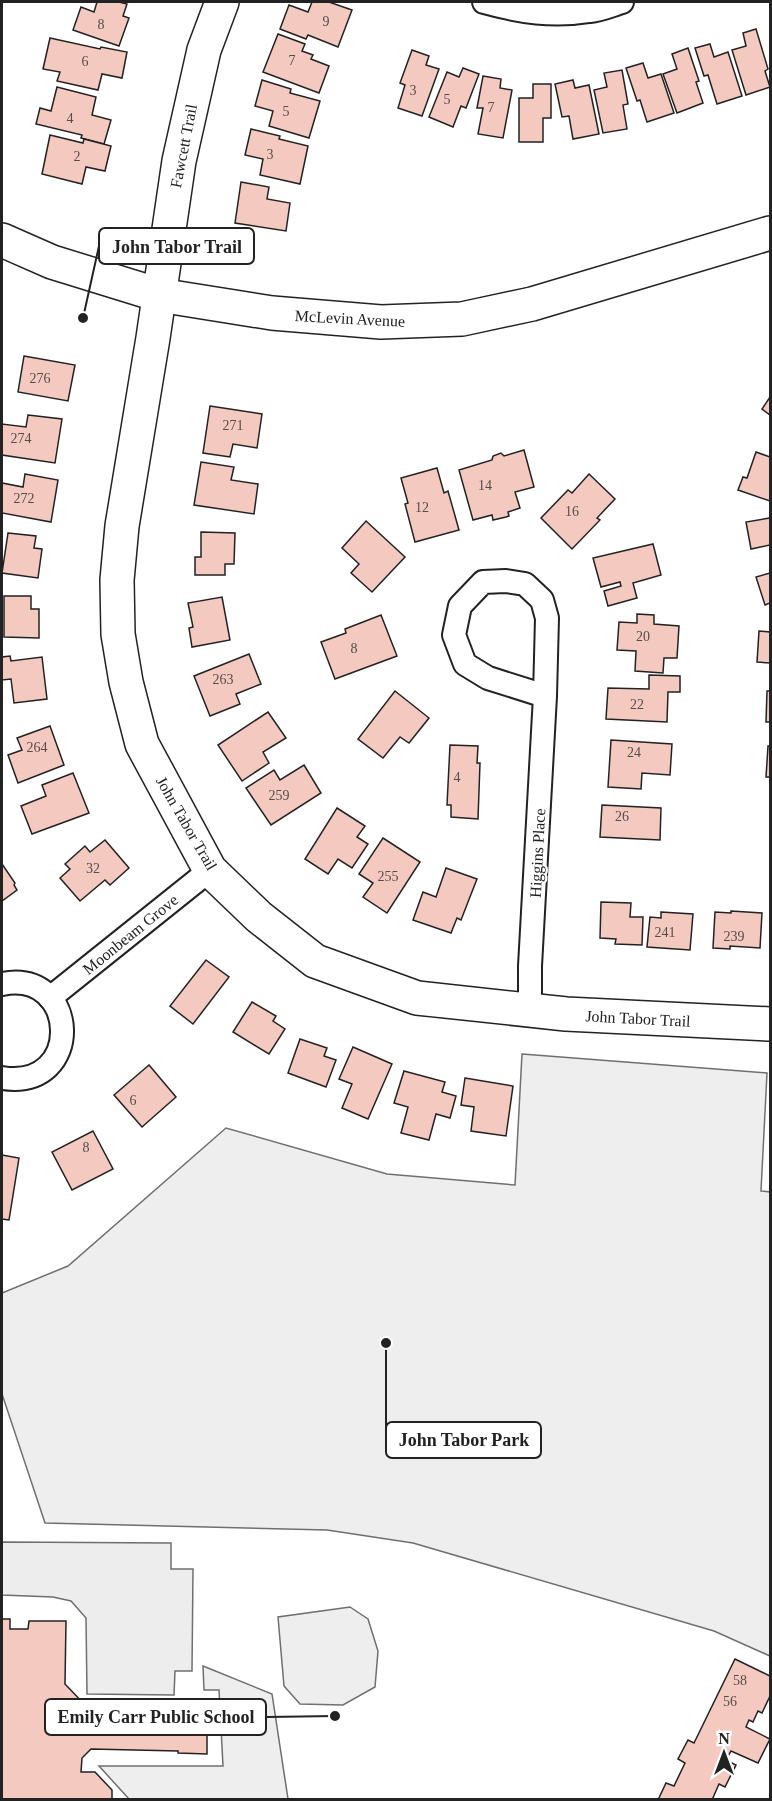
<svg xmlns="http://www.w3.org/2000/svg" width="772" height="1801" viewBox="0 0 772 1801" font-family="'Times New Roman',serif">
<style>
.green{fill:#eee;stroke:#6f6f6f;stroke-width:1.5}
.parking{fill:#ededed;stroke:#6f6f6f;stroke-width:1.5}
.building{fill:#f3c9c0;stroke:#222;stroke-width:1.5}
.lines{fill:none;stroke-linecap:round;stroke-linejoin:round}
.street-casing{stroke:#222;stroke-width:26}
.secondary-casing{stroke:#222;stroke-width:36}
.street{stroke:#fff;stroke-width:22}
.secondary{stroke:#fff;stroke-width:33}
.labels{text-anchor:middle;stroke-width:4.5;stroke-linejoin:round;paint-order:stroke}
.number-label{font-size:14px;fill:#564c4a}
.street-label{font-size:16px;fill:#222;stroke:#fff}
.leader{fill:none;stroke:#222;stroke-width:2}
.callout-dot{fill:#222;stroke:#fff;stroke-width:2}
.callout{fill:#fff;stroke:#222;stroke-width:2}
.callout-label{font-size:18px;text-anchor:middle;font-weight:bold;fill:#222}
</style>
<rect width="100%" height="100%" fill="#fff"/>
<g class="green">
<polygon points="522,1054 767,1073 761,1191 770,1192 770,1656 714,1631 413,1543 327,1530 45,1523 2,1394 2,1293 68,1266 226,1128 387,1174 515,1185"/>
<polygon points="350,1607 368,1619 378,1651 375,1687 343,1705 300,1704 284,1686 278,1617"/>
<polygon points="203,1666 272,1694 288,1799 129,1799 99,1766 223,1766 219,1690 204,1690"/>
</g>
<polygon class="parking" points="2,1542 171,1543 171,1569 193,1569 192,1671 175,1671 174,1695 87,1694 86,1618 71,1601 53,1597 2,1595"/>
<g class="building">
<polygon points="97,2 119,2 127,4 123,16 129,18 119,46 73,30 81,7 94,12"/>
<polygon points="312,2 329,2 352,10 338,47 308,35 306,39 280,29 289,5 308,12"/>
<polygon points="756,29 768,69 765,71 770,87 746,95 732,50 746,46 743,33"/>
<polygon points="278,34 305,44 302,51 313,55 311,59 329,66 319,93 263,72"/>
<polygon points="50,38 100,49 101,47 127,52 122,78 102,74 98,90 57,81 60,72 43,69"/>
<polygon points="710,44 714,57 728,52 742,96 717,104 708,75 704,76 695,48"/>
<polygon points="688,48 699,81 696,82 703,103 677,113 663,74 677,69 672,54"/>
<polygon points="412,50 429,56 426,65 439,69 422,116 398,108 405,85 400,83"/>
<polygon points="643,63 648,78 661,74 674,113 647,122 640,100 637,101 626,68"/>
<polygon points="463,68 479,74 466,108 461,106 453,127 429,117 447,72 459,77"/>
<polygon points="622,70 628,104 623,105 627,129 603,133 594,90 607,87 604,73"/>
<polygon points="483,76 501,79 500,88 512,90 503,138 478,134 483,108 477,108"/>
<polygon points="262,80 291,89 290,93 320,101 309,138 269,126 273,111 255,106"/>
<polygon points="573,80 575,88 589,85 599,134 573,139 569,116 562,117 555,84"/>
<polygon points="533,84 551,84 551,118 543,118 543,142 519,142 519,98 533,98"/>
<polygon points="57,87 96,97 92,115 111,120 104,144 81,138 82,135 36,124 40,108 51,111"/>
<polygon points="251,129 280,136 279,139 308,146 300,184 260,175 263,159 245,155"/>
<polygon points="50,135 83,143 84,139 111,146 105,171 86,167 82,184 42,174"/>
<polygon points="241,182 269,187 267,199 290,203 286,231 235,223"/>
<polygon points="24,356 75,365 68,401 18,392"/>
<polygon points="770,397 770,415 762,409"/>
<polygon points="210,406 262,414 257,448 233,444 230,457 203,453"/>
<polygon points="28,415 62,419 55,463 2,455 2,424 26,427"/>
<polygon points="524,450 534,487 515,492 520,508 508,512 509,516 506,517 493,520 492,515 473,520 459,470 492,460 493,456 501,453 504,456"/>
<polygon points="756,452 770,457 770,501 738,490 743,477 747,478"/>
<polygon points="201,462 234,467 231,480 258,484 254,514 194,505"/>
<polygon points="437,468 444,493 448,491 459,530 415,542 405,504 408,503 401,478"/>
<polygon points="25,474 58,480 51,522 2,513 2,483 23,487"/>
<polygon points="589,474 615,499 597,518 600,520 572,549 541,518 568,490 572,493"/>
<polygon points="770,518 770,545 751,549 746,522"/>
<polygon points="366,521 405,557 372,592 351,573 359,564 342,548"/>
<polygon points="201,532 235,533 234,564 225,564 225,575 195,575 195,557 201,557"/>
<polygon points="8,533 36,536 34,548 42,549 38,578 2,573"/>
<polygon points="653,544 661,575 633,583 637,598 608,606 604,591 621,586 620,582 601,587 593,558"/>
<polygon points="770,573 770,603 765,605 756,577"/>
<polygon points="4,596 31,596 31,609 39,609 39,638 4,637"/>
<polygon points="222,597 230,640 192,647 189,628 193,627 188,603"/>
<polygon points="637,614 654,615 654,624 679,626 677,658 664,658 663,673 635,671 636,651 617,650 619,622 637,623"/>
<polygon points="381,615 397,656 335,679 321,642 346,633 345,629"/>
<polygon points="759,631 770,632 770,663 757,662"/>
<polygon points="249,654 261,684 236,694 240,704 210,716 194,676"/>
<polygon points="10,656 11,661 42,657 47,699 14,703 11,679 2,680 2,657"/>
<polygon points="649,675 680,676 680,692 668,692 667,722 606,719 608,688 649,689"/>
<polygon points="395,691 429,718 409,743 400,737 383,758 358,739"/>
<polygon points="767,691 770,691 770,722 766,722"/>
<polygon points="268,712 286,738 263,752 269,763 242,781 218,745"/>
<polygon points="50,726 64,765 18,783 8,755 22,750 17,738"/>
<polygon points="611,740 672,744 670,775 642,773 641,789 608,787"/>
<polygon points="450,745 478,746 477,763 480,763 478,819 451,817 451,805 447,805"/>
<polygon points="768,746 770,746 770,777 766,777"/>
<polygon points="304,765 321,793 271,825 246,788 274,770 280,780"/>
<polygon points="73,773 89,813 32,834 21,806 46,796 42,785"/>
<polygon points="602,805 661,808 660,840 600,837"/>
<polygon points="337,808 365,826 357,837 368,844 352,868 338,859 328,874 305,859"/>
<polygon points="383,838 420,862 387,913 363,897 373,883 359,874"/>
<polygon points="105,840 129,868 110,885 105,880 80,901 60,878 70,869 65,864 85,846 90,852"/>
<polygon points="2,864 15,883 14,885 17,890 2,901"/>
<polygon points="446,868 477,879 461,920 457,918 451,933 413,920 423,892 436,897"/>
<polygon points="601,902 631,903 630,917 643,917 642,945 615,944 616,939 600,938"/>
<polygon points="731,911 762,913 760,948 730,946 730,949 713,948 715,912 731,913"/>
<polygon points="661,912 693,914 690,950 647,947 650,917 661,918"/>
<polygon points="206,960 229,977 193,1024 170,1006"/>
<polygon points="252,1002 276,1016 273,1021 285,1029 269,1054 233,1032"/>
<polygon points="300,1039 327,1048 324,1056 336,1060 326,1087 288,1073"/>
<polygon points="353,1047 392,1064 368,1119 342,1108 352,1084 339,1079"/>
<polygon points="149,1065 176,1097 142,1127 114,1095"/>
<polygon points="404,1071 445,1082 442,1092 456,1096 450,1118 436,1114 429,1140 401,1133 408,1107 394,1103"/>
<polygon points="465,1078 513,1086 506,1136 471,1131 474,1107 461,1105"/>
<polygon points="93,1131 113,1169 72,1190 52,1152"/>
<polygon points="2,1155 19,1158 9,1220 2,1219"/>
<polygon points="2,1619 10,1619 10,1629 28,1629 29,1621 66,1621 65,1684 86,1706 207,1707 207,1754 178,1753 178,1751 91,1749 82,1758 81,1772 95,1772 112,1790 112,1800 2,1800"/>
<polygon points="735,1659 770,1676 770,1696 762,1713 758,1711 753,1722 749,1720 746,1727 770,1739 758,1763 731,1751 726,1760 736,1765 725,1787 719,1784 712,1800 658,1800 666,1783 674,1786 685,1763 678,1759 688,1740 694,1743"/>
</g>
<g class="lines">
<defs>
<g id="street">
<path d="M 484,2 C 520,12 553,17 590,11 C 601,10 612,5 622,2"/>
<path d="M 2,984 C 79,968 85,1091 2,1078"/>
<polyline points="50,998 210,870"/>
<polyline points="530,1011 530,966 545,696 547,618 542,600 525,584 506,581 483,582 460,606 454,635 465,664 488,678 545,696"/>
</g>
<g id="secondary">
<polyline points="222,2 204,50 179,161 153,338 122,526 117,580 118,634 126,682 142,744 210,870 259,917 315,961 417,998 566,1014 770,1024"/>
<polyline points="2,240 52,262 159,295 272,313 381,322 462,319 532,304 770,233"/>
</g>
</defs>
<use href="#street" class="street-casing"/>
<use href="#secondary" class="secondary-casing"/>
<use href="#street" class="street"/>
<use href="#secondary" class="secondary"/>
</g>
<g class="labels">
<g class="number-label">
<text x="326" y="26">9</text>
<text x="101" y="29">8</text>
<text x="292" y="65">7</text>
<text x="85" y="66">6</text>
<text x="413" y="95">3</text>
<text x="447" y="104">5</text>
<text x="491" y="112">7</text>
<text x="286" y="116">5</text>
<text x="70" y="123">4</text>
<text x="270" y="159">3</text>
<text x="77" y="161">2</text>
<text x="40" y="383">276</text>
<text x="233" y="430">271</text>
<text x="21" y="443">274</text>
<text x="485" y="490">14</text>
<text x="24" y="503">272</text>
<text x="422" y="512">12</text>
<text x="572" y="516">16</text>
<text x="643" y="641">20</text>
<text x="354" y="653">8</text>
<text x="223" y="684">263</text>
<text x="637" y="709">22</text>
<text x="37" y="752">264</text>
<text x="634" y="757">24</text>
<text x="457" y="782">4</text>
<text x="279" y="800">259</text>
<text x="622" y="821">26</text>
<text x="93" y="873">32</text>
<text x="388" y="881">255</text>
<text x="665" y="937">241</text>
<text x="734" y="941">239</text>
<text x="133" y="1105">6</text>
<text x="86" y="1152">8</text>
<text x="740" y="1685">58</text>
<text x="730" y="1706">56</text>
</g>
<g class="street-label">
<text transform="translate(183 146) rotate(-79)" y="6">Fawcett Trail</text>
<text transform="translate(350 318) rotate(3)" y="6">McLevin Avenue</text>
<text transform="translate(187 823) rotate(60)" y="6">John Tabor Trail</text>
<text transform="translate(537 853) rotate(-87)" y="6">Higgins Place</text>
<text transform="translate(130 934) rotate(-39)" y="6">Moonbeam Grove</text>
<text transform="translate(638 1018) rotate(3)" y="6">John Tabor Trail</text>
</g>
</g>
<path class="leader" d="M83 318L99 246M386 1343L386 1440M335 1716L266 1717"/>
<g class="callout-dot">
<circle cx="83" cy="318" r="6"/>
<circle cx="386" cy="1343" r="6"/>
<circle cx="335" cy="1716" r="6"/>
</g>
<g class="callout">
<rect x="99" y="228" width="155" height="36" rx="6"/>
<rect x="386" y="1422" width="155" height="36" rx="6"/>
<rect x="45" y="1699" width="221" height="36" rx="6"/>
</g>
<g class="callout-label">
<text x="177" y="253">John Tabor Trail</text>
<text x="464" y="1446">John Tabor Park</text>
<text x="156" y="1723">Emily Carr Public School</text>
</g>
<rect width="772" height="1801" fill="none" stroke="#222222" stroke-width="6"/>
<g transform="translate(724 1753)" stroke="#ffffff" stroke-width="4.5" paint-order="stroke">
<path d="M0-4.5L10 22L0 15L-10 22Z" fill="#222222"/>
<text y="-9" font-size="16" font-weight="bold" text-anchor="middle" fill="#222222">N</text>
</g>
</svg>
